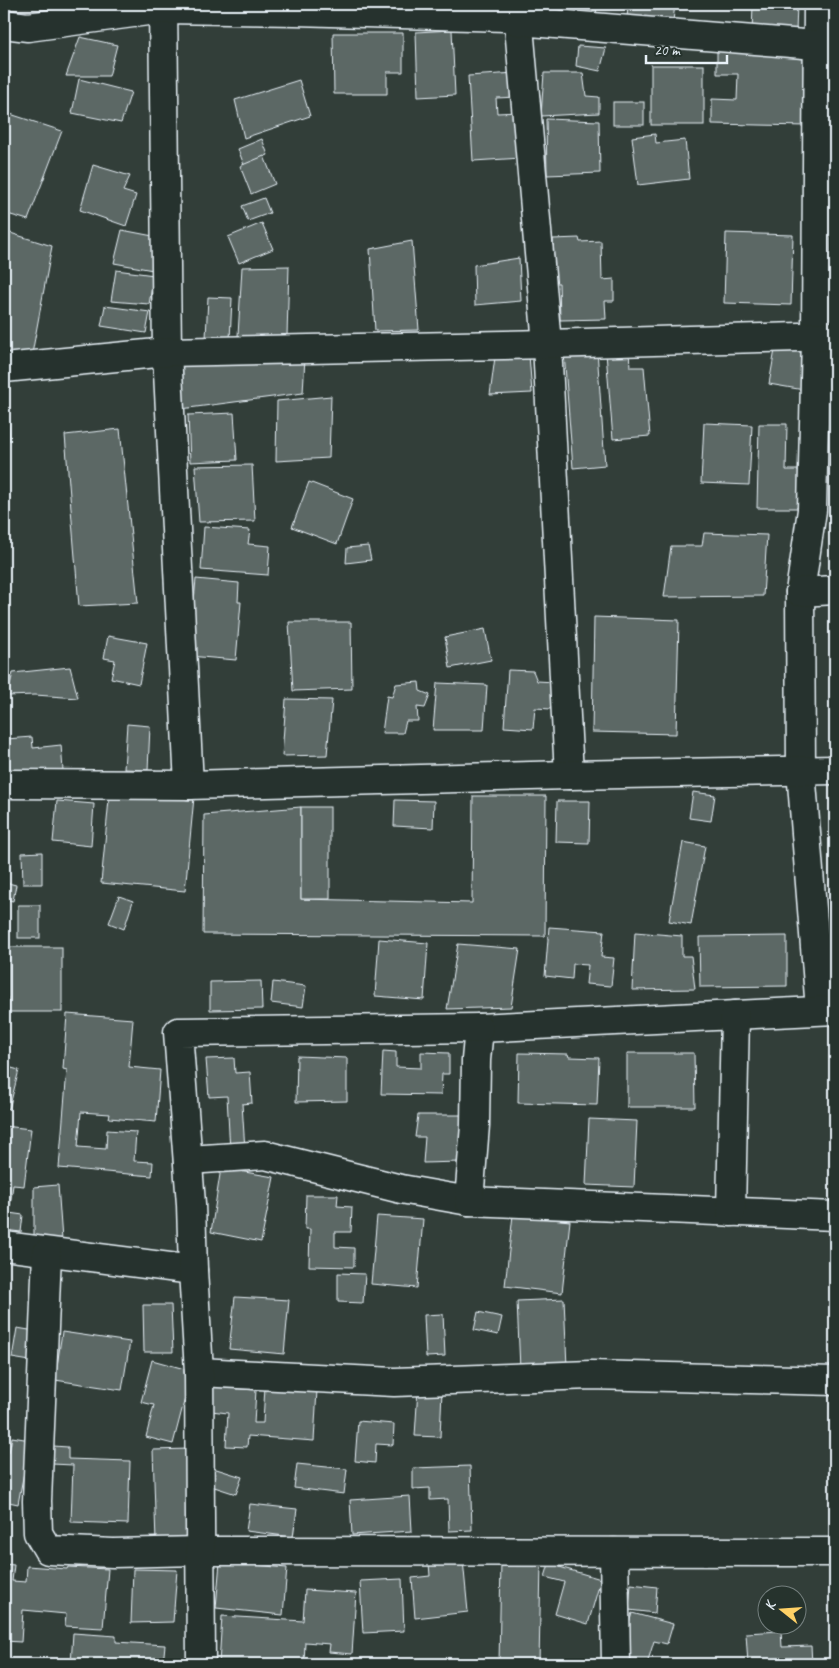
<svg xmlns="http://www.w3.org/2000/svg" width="839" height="1668" viewBox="0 0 839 1668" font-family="Caveat,sans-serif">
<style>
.building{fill:#5c6865;stroke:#e8f1f8}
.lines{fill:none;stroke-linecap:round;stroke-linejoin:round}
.minor-casing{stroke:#e8f1f8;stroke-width:31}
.minor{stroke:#26332d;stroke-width:28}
</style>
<rect width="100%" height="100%" fill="#323e39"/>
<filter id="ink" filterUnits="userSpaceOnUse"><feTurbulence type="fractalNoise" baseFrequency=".02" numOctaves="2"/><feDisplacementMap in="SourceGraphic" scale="10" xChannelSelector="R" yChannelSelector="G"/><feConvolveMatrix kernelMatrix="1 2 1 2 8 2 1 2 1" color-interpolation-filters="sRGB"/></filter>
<g filter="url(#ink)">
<g class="building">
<polygon points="549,4 597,4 596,17 548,13"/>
<polygon points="628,4 675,4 673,21 627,20"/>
<polygon points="753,4 797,4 796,32 752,34"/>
<polygon points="826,4 835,4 835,35 824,35"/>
<polygon points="452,30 455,95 418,97 416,32"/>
<polygon points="333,33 403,33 403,72 387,72 387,94 334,94"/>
<polygon points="80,37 117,45 109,76 66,76"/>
<polygon points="578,46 606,48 600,71 576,66"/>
<polygon points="717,49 808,51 806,126 712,124 712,99 737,100 738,74 717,74"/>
<rect x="651" y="65" width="53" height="60"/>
<polygon points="516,73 518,97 496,98 497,113 520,112 522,158 473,161 468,76"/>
<polygon points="544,73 583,73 586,96 599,97 599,113 541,116"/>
<polygon points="79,79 131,92 121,123 72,113"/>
<polygon points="299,80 310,116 244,138 235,100"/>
<polygon points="823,89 835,90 835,148 821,147"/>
<rect x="613" y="102" width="31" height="23"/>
<polygon points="4,112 62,131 28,220 4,213"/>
<polygon points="546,119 599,121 600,173 547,175"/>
<polygon points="655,134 656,143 685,140 689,179 638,185 632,137"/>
<polygon points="262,139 268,155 244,165 238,149"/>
<polygon points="264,156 275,184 251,194 240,166"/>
<rect x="828" y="162" width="7" height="38"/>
<polygon points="93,165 130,176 123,191 136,195 126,226 80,210"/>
<polygon points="264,198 270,213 248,221 242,206"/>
<polygon points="821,205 835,205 835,236 821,237"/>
<polygon points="262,223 273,249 239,263 228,237"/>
<polygon points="122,230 158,237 153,270 114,263"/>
<polygon points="4,231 52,246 32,354 4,353"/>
<polygon points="726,233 793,235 791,305 724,303"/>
<polygon points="579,238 580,242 601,241 602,280 614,279 614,301 605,301 606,319 560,320 559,283 554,283 553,239"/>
<polygon points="412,241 419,330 375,331 370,249"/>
<polygon points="519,258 521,301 475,305 474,265"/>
<polygon points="289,266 287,336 238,336 242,267"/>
<polygon points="116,270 154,275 149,304 111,301"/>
<polygon points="208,297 232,298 230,340 206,338"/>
<polygon points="105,306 150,312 146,333 101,326"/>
<polygon points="776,344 812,350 804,390 769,384"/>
<polygon points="597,350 605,465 573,468 564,353"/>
<polygon points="629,351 630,367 644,367 650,436 613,439 606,353"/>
<polygon points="529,355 532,393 490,395 495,357"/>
<polygon points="305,357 303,393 181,409 181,366"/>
<polygon points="4,386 6,386 10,440 4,441"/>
<polygon points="331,396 329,458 276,461 277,401"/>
<polygon points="234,413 237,460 190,462 188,415"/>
<polygon points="704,423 752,425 749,485 701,483"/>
<polygon points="759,424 787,424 786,470 806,470 806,508 757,508"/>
<polygon points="120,429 138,603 79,606 65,435"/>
<polygon points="252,465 255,521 199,522 195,466"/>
<polygon points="309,482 353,499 337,544 292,527"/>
<polygon points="204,527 250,530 248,544 270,546 268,575 201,570"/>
<polygon points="704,533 767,535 763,596 664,597 671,546 702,546"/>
<polygon points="368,546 371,560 346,563 347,548"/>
<polygon points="196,579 239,583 238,602 241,602 236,660 189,656"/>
<polygon points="594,617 679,620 676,734 592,732"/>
<polygon points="289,622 351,622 352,689 293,691"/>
<polygon points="485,629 491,660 450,668 445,637"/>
<polygon points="108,636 147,643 139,684 111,678 115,660 104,658"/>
<polygon points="70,667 78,698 35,695 7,696 13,673"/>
<polygon points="508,670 533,671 537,681 555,682 551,709 535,708 533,729 504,727"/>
<polygon points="419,682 420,691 430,695 425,708 417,707 418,721 406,721 403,733 382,733 387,696 392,697 396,684"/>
<polygon points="437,683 487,685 484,730 433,730"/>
<polygon points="286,699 332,700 327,755 282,756"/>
<polygon points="127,724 150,726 148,770 124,769"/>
<polygon points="32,737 33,748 61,745 63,770 10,775 6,739"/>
<polygon points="110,789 194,797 185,891 101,883"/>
<polygon points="693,792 715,795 711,821 689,818"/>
<polygon points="473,796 546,796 545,936 203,934 204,815 301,807 301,899 472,903"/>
<polygon points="395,800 434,801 433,828 394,826"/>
<polygon points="57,801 94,804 91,846 53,842"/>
<polygon points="557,801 590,801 589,843 556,842"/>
<rect x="301" y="807" width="29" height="92"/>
<polygon points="683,842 705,846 691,925 669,921"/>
<polygon points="42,852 42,884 23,884 22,853"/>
<polygon points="4,882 16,885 13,901 4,899"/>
<polygon points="119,896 133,901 124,929 109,923"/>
<rect x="18" y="905" width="22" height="33"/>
<polygon points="549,927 604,931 601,957 614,958 611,986 586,984 588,965 573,964 572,979 545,976"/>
<polygon points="635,932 682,936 682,956 691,956 695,989 632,990"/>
<polygon points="787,936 787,986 700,987 699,937"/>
<polygon points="379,939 428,943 424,1000 375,996"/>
<polygon points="458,944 520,949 511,1007 447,1009"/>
<rect x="9" y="947" width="53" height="65"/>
<polygon points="261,981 262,1009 210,1010 210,982"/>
<polygon points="273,982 306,986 303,1007 271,1003"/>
<polygon points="67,1014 133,1019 129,1067 160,1070 156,1122 109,1118 110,1114 81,1112 78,1147 106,1149 107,1130 136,1132 134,1161 153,1162 152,1176 59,1168 67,1070 63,1069"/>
<polygon points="383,1051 396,1052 396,1067 421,1068 421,1052 449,1053 449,1074 442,1074 441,1095 381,1094"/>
<polygon points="519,1053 568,1054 569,1057 599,1058 597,1105 518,1103"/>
<polygon points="627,1053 694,1053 695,1107 627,1107"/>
<polygon points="297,1056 347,1058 347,1101 296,1102"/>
<polygon points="234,1058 235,1073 250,1072 252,1103 242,1104 245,1150 230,1151 227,1096 209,1097 206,1059"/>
<polygon points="4,1066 19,1070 9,1109 4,1107"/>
<polygon points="418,1115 463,1115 460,1162 423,1163 425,1137 415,1137"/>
<polygon points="589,1119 637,1121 634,1187 586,1185"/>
<polygon points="4,1126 31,1129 24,1186 13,1185 9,1213 23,1215 21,1232 4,1230"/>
<polygon points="221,1168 274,1177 261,1242 211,1232"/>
<polygon points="58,1185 62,1240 34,1241 34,1187"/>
<polygon points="306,1195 338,1195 337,1206 352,1207 351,1232 335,1232 335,1247 354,1248 354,1267 309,1266 310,1229 305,1229"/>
<polygon points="513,1215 570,1221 562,1293 505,1286"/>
<polygon points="377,1216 423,1219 417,1288 371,1284"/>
<polygon points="338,1273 365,1274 363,1303 338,1302"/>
<polygon points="235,1297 289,1300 284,1354 229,1349"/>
<polygon points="564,1299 567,1367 520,1369 517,1301"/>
<polygon points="143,1305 171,1305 173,1352 144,1352"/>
<polygon points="478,1312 502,1317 498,1335 474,1330"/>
<polygon points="443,1314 445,1356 426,1357 424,1315"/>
<polygon points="17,1328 41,1332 36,1362 12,1358"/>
<polygon points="62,1332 130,1342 122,1390 55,1380"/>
<polygon points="152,1360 192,1371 173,1444 146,1437 154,1405 141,1402"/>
<polygon points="265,1386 317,1390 314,1441 248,1436 247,1447 226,1446 228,1413 211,1411 213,1387 256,1390 254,1423 263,1423"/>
<polygon points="418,1389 442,1390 440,1437 415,1436"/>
<polygon points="358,1421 394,1424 393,1445 376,1444 375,1463 355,1461"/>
<polygon points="12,1437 30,1440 18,1504 4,1501 4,1451 9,1452"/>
<polygon points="53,1446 68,1447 68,1459 130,1461 128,1524 71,1522 73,1465 52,1464"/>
<polygon points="189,1449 191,1541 156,1542 153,1450"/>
<polygon points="297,1464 347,1469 344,1494 294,1488"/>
<polygon points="470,1466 472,1530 449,1531 448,1499 430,1500 430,1488 413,1489 413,1468"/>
<polygon points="210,1467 242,1477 236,1494 205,1484"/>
<polygon points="410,1496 412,1531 352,1535 350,1500"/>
<polygon points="250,1504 297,1509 293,1537 246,1531"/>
<polygon points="463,1560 468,1612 415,1618 412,1578 430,1576 429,1563"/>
<polygon points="220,1562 287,1568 283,1615 216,1608"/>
<polygon points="501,1562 541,1562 539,1664 499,1664"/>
<polygon points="4,1564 14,1565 12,1581 26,1582 27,1566 67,1569 68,1567 108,1569 103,1628 65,1626 66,1614 23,1610 21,1642 4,1641"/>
<polygon points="549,1564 601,1579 588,1624 555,1614 564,1582 545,1577"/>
<polygon points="133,1569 177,1570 173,1622 131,1623"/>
<polygon points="402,1579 404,1631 363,1633 360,1581"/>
<polygon points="631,1584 657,1587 655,1613 629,1610"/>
<polygon points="305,1590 356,1593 352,1654 329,1652 330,1644 305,1642 304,1664 219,1664 222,1616 303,1621"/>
<polygon points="632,1613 673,1624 667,1644 654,1641 647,1664 623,1664 618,1663"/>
<polygon points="781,1631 782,1647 811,1646 812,1664 748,1664 746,1633"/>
<polygon points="73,1633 116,1636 116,1642 165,1645 163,1664 71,1664"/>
</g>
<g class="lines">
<defs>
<g id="minor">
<polyline points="163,4 167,352 189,785"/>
<polyline points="517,4 547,344 569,775"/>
<polyline points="818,4 816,337 812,510 800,592 801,770 820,1010"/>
<polyline points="4,24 28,27 163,9 295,11 506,17 518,21 816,45 834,45"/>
<polyline points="4,368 167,352 547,344 834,336"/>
<polyline points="800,592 835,590"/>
<polyline points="4,784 189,785 569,775 835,770"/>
<polyline points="188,1160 265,1155 401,1189 469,1201 835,1216"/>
<polyline points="469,1201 475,1125 476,1060 479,1028 835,1010"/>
<polyline points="731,1212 735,1015"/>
<polyline points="4,1246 193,1270"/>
<polyline points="47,1253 37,1501 38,1533 48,1550 113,1553 199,1551 835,1552"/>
<polyline points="199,1372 394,1382 591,1375 835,1381"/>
<polyline points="614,1552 616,1664"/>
<polyline points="201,1664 199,1372 193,1270 191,1204 178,1032 479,1028"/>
</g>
</defs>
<use href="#minor" class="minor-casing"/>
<use href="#minor" class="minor"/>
</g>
</g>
<rect width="839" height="1668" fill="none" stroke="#26332d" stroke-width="20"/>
<rect x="10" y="10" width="819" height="1648" fill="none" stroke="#e8f1f8" stroke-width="2" filter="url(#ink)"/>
<g transform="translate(782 1610) rotate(287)"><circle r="24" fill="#26332d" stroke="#747f7e"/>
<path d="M0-4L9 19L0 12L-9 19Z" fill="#ffd166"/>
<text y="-8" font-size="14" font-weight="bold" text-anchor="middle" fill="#e8f1f8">K</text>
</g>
<path d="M646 55v8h81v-8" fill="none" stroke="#e8f1f8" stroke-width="2.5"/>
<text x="654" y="55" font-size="15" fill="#e8f1f8" stroke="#26332d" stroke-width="4" paint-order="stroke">20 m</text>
</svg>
